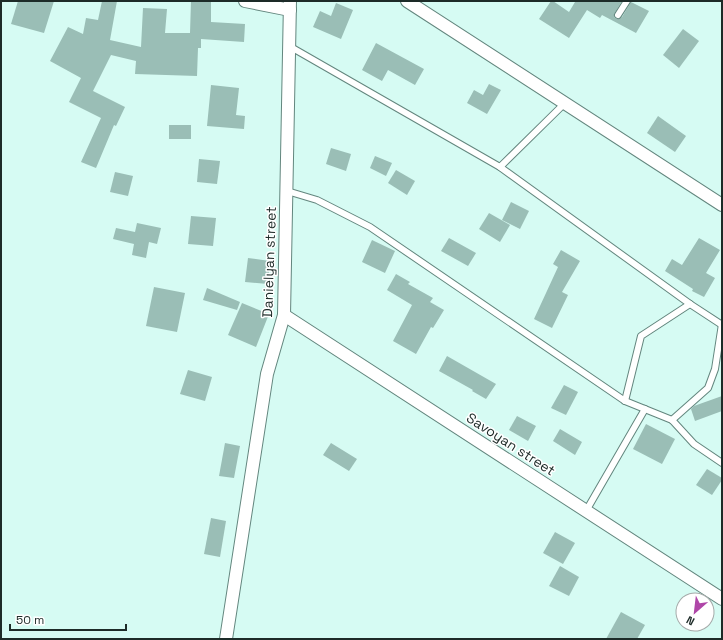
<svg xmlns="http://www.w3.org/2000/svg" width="723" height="640" viewBox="0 0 723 640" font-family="'Space Grotesk',sans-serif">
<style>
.building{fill:#9abeb6}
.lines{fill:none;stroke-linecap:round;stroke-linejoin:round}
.service-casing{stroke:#63867e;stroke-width:8}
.minor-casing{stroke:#63867e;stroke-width:14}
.service{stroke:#fff;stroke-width:6}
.minor{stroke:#fff;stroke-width:12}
.labels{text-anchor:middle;stroke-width:3;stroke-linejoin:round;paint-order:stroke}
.street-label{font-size:14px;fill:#1d2b28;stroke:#fff}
</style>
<rect width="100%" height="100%" fill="#d6fbf3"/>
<g class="building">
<polygon points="18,1 54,1 44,33 11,24"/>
<polygon points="102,1 117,1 110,40 141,47 143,8 167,9 165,33 190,33 191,1 211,1 211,22 245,24 244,42 201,39 201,48 198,48 197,76 135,74 136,61 111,55 93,91 125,107 116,126 114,125 96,168 81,162 101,118 69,102 81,78 50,61 68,27 83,34 86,18 98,20"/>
<polygon points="551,1 553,1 569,12 575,2 574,1 622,1 614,14 614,17 617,19 622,17 631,2 649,11 636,33 602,15 600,18 587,10 569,38 539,19"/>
<polygon points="336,3 353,10 341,39 313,27 320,11 331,16"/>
<polygon points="683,29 699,41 679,68 663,55"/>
<polygon points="376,43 424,69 415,85 388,70 382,81 362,70"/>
<polygon points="489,84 501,90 487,114 467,103 474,90 483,95"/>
<polygon points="211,85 239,88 236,115 245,116 244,129 207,126"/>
<polygon points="658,116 686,136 675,152 647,133"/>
<rect x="169" y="125" width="22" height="14"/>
<polygon points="331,148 351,154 346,171 326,164"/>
<polygon points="375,156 392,163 386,176 370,168"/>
<polygon points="199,159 220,161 217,184 197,182"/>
<polygon points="396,170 415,181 407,195 388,183"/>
<polygon points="115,172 133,176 128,196 110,192"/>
<polygon points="511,202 529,211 520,229 502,220"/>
<polygon points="489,213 510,225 500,242 479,229"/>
<polygon points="191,216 216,218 213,246 188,244"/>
<polygon points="137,223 161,228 157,244 149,242 146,258 132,255 134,244 113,239 116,228 135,232"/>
<polygon points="449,238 476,253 468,266 441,251"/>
<polygon points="699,238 720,250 706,273 715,278 704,297 692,291 693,289 665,271 672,259 682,265"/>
<polygon points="372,240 395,251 385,273 362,262"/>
<polygon points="561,250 580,261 562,292 568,295 552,328 534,319 558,267 553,264"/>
<polygon points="248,258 270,261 268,284 245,282"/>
<polygon points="396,274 410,282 408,284 433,298 430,302 444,310 433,328 431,327 416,354 393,341 412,305 387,290"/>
<polygon points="154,287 185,293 177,332 146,326"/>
<polygon points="207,288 240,302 237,310 203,300"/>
<polygon points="242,303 269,314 256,347 228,335"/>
<polygon points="447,356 496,384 486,399 472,391 473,390 439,371"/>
<polygon points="188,370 212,377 205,401 180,394"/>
<polygon points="564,385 578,392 566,415 551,408"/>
<polygon points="722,396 722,411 695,421 691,409 694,406"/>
<polygon points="517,416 536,426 528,441 509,430"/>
<polygon points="646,424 675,439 662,464 633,449"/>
<polygon points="560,429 582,442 575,455 553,441"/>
<polygon points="225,443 240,446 234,478 219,476"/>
<polygon points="331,443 357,459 349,471 323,455"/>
<polygon points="707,469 722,478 722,480 712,495 696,485"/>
<polygon points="211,518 226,521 220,557 204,554"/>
<polygon points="555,532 575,543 563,564 543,553"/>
<polygon points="560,566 579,577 569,596 549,586"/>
<polygon points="621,612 645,625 637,639 606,639"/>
</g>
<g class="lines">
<defs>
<g id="service">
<polyline points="618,15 627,1"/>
<polyline points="289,46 500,167 690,304 722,325"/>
<polyline points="500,167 565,103"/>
<polyline points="287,191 317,200 370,227 625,401 672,420 694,444 722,463"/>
<polyline points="625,401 641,336 690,304"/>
<polyline points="672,420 708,388 715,369 722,324"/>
<polyline points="586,511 645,409"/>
</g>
<g id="minor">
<polyline points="245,1 290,10"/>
<polyline points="407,1 722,205"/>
<polyline points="284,315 722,599"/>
<polyline points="226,639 267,374 284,315 290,1"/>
</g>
</defs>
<use href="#service" class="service-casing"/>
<use href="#minor" class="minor-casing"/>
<use href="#service" class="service"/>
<use href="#minor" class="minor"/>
</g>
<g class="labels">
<g class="street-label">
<text transform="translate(269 262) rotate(-88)" y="5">Danielyan street</text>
<text transform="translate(511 444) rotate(33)" y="5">Savoyan street</text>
</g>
</g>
<rect width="723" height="640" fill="none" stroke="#1d2b28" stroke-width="4"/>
<g transform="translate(695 612) rotate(208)"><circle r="19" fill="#ffffff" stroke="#a5aaa9"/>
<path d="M0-3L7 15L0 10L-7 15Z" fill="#af46a8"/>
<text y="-6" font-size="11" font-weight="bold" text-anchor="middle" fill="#1d2b28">N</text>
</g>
<path d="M10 624v6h116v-6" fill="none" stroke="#1d2b28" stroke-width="2"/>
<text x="16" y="624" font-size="12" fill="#1d2b28" stroke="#ffffff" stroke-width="3" paint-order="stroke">50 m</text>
</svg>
